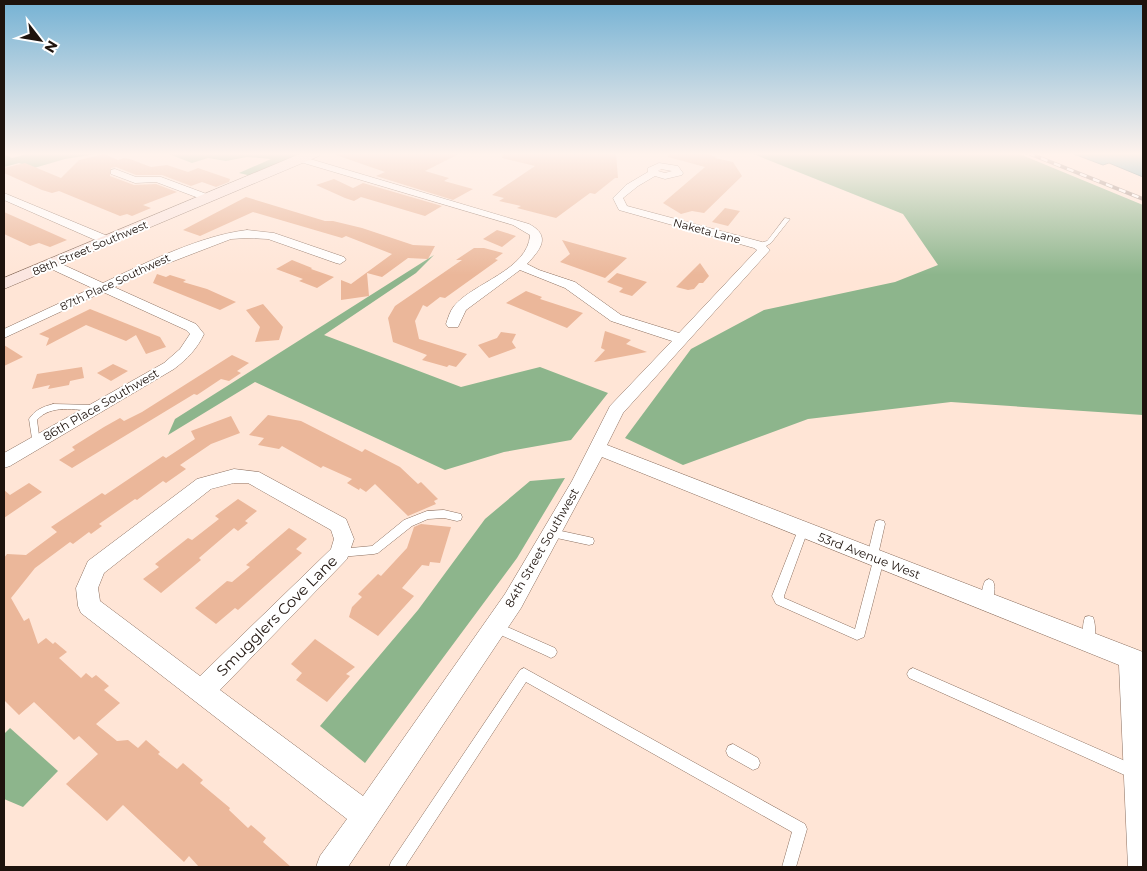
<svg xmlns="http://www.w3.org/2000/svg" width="1147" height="871" viewBox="0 0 1147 871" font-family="Montserrat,sans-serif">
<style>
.forest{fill:#8db58c}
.water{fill:#68afb5;stroke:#528083}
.building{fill:#ebb79a}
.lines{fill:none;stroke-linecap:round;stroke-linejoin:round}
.lane-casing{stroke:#8c7060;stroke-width:1}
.street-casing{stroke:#8c7060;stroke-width:1}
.secondary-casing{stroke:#8c7060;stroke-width:1}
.lane{fill:#fff;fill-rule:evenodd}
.street{fill:#fff;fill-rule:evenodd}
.secondary{fill:#fbe6e0;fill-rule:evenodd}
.rail-casing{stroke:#978379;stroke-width:4}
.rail{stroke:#fff;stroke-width:2.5;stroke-dasharray:7;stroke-linecap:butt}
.labels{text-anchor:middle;stroke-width:4;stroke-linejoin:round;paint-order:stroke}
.far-street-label{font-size:11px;fill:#1e130d;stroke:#fff}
.street-label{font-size:12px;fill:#1e130d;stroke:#fff}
.near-street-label{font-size:15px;fill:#1e130d;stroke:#fff}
</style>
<rect width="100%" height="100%" fill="#ffe5d6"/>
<g class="forest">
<polygon points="31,153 102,153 65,159 34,168 19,163 4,167 4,154 12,158"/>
<polygon points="166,153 304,153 252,176 239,173 271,159 247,157 226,161 208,158 192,163"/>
<polygon points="751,153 1017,153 1143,205 1143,415 951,402 808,419 683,465 625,438 691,349 764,310 895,282 938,265 903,214"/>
<polygon points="434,255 416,273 324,335 461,387 540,367 608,393 571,440 504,452 445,470 255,382 168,435 175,419"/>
<polygon points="565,478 517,558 365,763 320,726 418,610 485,519 530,481"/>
<polygon points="10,728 58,771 23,807 4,799 4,734"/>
</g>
<polygon class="water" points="1071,153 1143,153 1143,177 1109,163 1103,165"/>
<g class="building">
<polygon points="337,153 461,153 425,171 449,178 444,181 473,189 453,200 376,176 385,172 336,155"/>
<polygon points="503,153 616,153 618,178 615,178 595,194 590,193 556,218 517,208 521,206 499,201 504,198 492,195 535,166 502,158"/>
<polygon points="669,153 703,153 717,157 715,158 733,162 742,176 704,213 692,211 681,214 663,203 705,167 668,157"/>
<polygon points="104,154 118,160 124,158 130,159 151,167 167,165 188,172 198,168 230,179 229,182 216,187 202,182 191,186 162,175 136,175 116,167 111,168 110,176 134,185 156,184 177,192 143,205 151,208 132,216 127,214 120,216 59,191 52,193 42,190 4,173 4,168 25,163 61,178 79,160"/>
<polygon points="334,179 353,188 363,183 442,206 425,216 361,197 354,201 345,198 316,185"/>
<polygon points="246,197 325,221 333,221 362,228 413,245 435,246 428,259 408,258 382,277 367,273 369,296 341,300 341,280 351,284 392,254 346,236 342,238 253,212 200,236 183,230"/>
<polygon points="725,208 740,211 728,226 712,222"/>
<polygon points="4,212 67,240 50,247 39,243 30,246 4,234"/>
<polygon points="497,230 516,236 502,247 483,239"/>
<polygon points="562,240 627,258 605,278 560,262 570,254"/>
<polygon points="474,248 484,248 503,253 495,259 498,260 445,298 440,297 427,307 423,305 415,321 419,339 467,354 456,367 449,365 447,367 422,360 427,355 393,342 388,318 395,306 462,260 456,260"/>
<polygon points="292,260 312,268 311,269 334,277 317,288 299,281 303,279 276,269"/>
<polygon points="700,263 709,276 703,283 699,283 694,289 688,290 676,287"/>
<polygon points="617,273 647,282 632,296 619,292 623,288 607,282"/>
<polygon points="157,274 166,277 170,275 186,280 183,282 207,289 236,302 220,310 153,283"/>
<polygon points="526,291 542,297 540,299 583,313 567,328 506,303"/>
<polygon points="263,304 283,327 279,340 255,342 260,327 246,310"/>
<polygon points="90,309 160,337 166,347 146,354 136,335 126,341 86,325 46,346 49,338 39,334"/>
<polygon points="605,331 631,340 626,344 647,352 594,362 605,350 601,348"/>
<polygon points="501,332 516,334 512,342 516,348 489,358 478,345 497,338"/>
<polygon points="4,345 23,357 4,366"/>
<polygon points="232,355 249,363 237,371 241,373 229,381 221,379 197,395 194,394 72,468 59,460 75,450 72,447 104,427 120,418 124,421 142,412"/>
<polygon points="113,364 128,371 111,381 97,373"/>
<polygon points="82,367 84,378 70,381 69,385 48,389 50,385 32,389 37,374"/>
<polygon points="268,415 301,421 362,452 365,449 400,467 418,484 421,482 438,499 434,501 436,504 408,516 375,484 366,492 360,488 359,490 347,483 352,479 323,466 321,468 282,446 279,449 258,445 264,438 249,435"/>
<polygon points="231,416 240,433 211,444 180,465 186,469 166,483 163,481 137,500 135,499 99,524 102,526 91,534 89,532 73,544 70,542 35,568 11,598 24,621 29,618 38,644 46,638 53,644 55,642 67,652 59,658 81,678 86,673 92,678 96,675 109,686 104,690 120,703 96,724 117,741 128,740 138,748 146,740 160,752 158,754 177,769 183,763 203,780 200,783 230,808 229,810 248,828 251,825 266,838 263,842 291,867 199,867 189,856 184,862 123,805 107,821 66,784 98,754 79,736 74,740 34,702 19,715 4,700 4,558 7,554 26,555 57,532 51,527 102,493 105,495 163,456 166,458 195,439 191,431"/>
<polygon points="29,483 42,492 4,518 4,490 10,495"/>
<polygon points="238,499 257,511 245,521 248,523 238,531 234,528 199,558 201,560 161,593 143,579 159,567 155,564 188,538 192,540 219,519 215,516"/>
<polygon points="421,524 451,527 440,563 430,562 429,566 422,565 402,588 414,596 378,636 349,617 352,607 362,597 358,594 378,574 381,576 407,548 414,527"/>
<polygon points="289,528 307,539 296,549 302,553 238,610 235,608 216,624 195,608 227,581 232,582 250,567 246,565"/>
<polygon points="315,639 355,667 346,674 350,676 327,702 296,680 302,673 291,664"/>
</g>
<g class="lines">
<defs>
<g id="lane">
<polygon points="785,218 790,219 771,243 766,246 756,246 756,244 767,241"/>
<path d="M 53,404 L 94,405 L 98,408 L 94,411 C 75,410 51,404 37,420 L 40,443 L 36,446 L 33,445 L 29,419 C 35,410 42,407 53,404 Z"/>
<polygon points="444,510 461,514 462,517 461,520 457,521 444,518 428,519 412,526 378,553 374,554 340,557 336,556 335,553 336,550 340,549 372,546 404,520 427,511"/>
<polygon points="880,520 884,521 885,524 878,555 883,556 884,559 864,637 857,640 776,604 772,596 798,530 799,527 803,526 807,527 808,530 784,596 784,598 855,629 873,561 868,560 867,557 875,524 876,521"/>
<polygon points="552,529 589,537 593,538 594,541 593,544 589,545 552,537 548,536 547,533 548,530"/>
<path d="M 989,579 L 993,581 C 996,587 994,599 991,605 L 987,607 L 983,605 C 980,599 982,587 985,581 Z"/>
<path d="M 1089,616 L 1093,617 C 1096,625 1096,639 1093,646 L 1089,647 L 1085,646 C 1082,639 1082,625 1085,617 Z"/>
<polygon points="496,622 555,648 557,652 555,656 551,658 547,656 492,631 490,627 492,623"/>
<polygon points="524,668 805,824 807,829 796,867 782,867 792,832 526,682 405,867 389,867 391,862 520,670"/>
<polygon points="913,668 1139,767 1141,772 1139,777 1134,779 1129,777 909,678 907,674 909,670"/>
<polygon points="733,744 758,758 760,763 758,768 753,770 728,756 726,751 728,746"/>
</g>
<g id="street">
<path d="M 300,156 L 529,224 C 552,236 540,250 527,264 L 539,270 L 575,282 L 621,315 L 679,333 L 757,250 L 754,248 L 619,210 L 613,198 L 626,185 L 648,172 L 648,168 L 659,163 L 678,166 L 683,173 L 682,175 L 665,179 L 655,176 L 638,186 L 623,198 L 627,206 L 762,242 L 770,250 L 623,413 L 607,445 L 1143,652 L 1143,867 L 1128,867 L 1119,665 L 602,457 L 521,608 L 348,867 L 316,867 L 320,856 L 347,819 L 81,613 L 78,606 L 76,588 L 88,561 L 197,479 L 234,469 L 259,472 L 346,519 L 354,539 L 347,559 L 220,690 L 363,796 L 505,594 L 572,481 L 610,406 L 672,341 L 611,321 L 565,288 L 520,270 L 466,310 L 458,327 L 448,327 L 446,324 C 448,318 450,311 454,306 C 473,283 528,270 530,235 L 513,225 L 297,161 L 295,159 ZM 661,169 L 672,171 L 665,173 L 658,171 ZM 234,483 L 248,483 L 331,530 L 334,539 L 331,549 L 200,676 L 100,601 L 98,588 L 104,573 L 211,489 Z"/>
<polygon points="115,169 136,177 161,177 212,196 213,198 212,200 204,200 156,182 135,183 111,174 111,170"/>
<polygon points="4,193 110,237 112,240 106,244 102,243 4,200"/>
<path d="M 247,230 L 274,233 L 344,257 L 346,260 L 340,264 L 336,263 L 268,239 L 247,238 L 231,239 L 153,269 L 114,287 L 196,324 L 204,334 C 197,349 187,359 174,369 L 10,466 L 4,468 L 4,453 L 164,363 L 180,349 L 190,334 L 186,330 L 103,292 L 4,338 L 4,329 L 92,288 L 47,267 L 45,264 L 47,261 L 55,261 L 103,283 C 145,263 202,235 247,230 Z"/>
</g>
<polygon id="secondary" points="302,153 320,153 319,156 4,289 4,278"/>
</defs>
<use href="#lane" class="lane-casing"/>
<use href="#street" class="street-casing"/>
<use href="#secondary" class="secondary-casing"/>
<use href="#lane" class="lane"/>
<use href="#street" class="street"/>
<use href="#secondary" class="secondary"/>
<defs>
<polyline id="rail" points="1028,153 1143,199"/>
</defs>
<use href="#rail" class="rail-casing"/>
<use href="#rail" class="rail"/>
</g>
<linearGradient id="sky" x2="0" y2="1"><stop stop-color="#75b2d4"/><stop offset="0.56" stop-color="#fff3ed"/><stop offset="1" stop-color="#fff3ed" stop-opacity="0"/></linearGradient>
<rect width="1147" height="275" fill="url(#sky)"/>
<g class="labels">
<g class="far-street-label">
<text transform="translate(707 231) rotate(15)" y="4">Naketa Lane</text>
<text transform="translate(90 248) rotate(-23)" y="4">88th Street Southwest</text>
<text transform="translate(115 282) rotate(-25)" y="4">87th Place Southwest</text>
</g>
<g class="street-label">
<text transform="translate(101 405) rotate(-30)" y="4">86th Place Southwest</text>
<text transform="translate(542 548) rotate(-60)" y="4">84th Street Southwest</text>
<text transform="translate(869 556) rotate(21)" y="4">53rd Avenue West</text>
</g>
<g class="near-street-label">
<text transform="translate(277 616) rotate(-45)" y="5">Smugglers Cove Lane</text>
</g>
</g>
<rect width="1147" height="871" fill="none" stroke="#1e130d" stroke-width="10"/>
<g transform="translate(40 40) rotate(121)" stroke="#ffffff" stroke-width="4" paint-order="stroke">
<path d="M0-4L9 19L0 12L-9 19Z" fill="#1e130d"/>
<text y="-8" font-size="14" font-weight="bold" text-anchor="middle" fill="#1e130d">N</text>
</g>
</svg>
